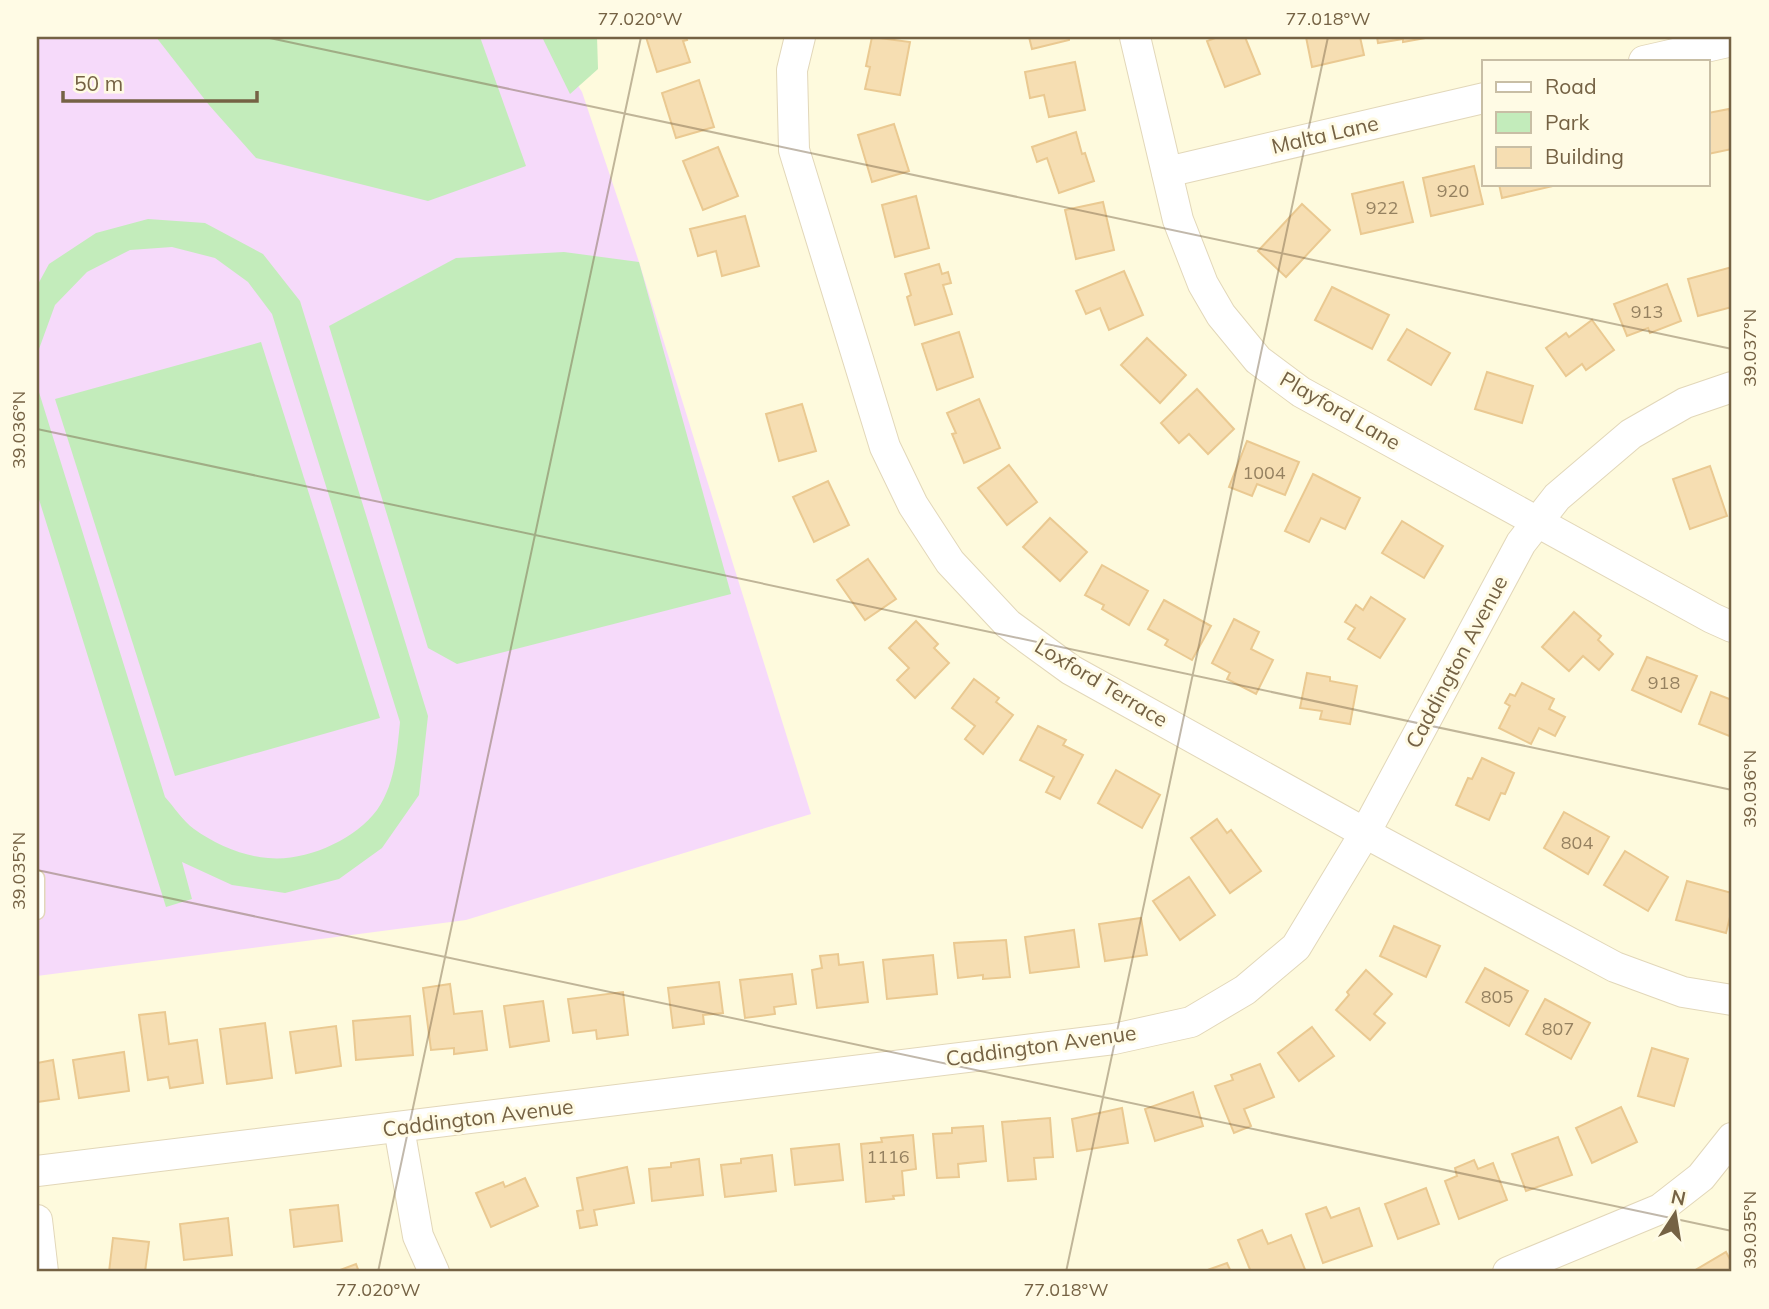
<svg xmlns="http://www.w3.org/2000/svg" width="1769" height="1309" viewBox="0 0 1769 1309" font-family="Mulish,sans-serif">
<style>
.education{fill:#f6dafa}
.green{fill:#c3ecbb;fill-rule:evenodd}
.building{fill:#f6deb2;stroke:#eac991;stroke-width:2}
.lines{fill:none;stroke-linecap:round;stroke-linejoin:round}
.service-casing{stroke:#e2d7b9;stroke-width:17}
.minor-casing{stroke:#e2d7b9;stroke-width:32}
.service{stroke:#fff;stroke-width:14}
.minor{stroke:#fff;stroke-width:30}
.ticks{fill:none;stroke:#756244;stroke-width:2;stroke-opacity:0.45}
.labels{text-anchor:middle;stroke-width:6;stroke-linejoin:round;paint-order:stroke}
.number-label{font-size:18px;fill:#958160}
.street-label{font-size:21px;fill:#756244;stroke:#fffbe5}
.neatline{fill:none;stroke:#756244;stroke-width:2.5}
.ticks-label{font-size:18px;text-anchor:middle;fill:#756244}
</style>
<rect width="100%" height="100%" fill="#fefadd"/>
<polygon class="education" points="37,37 548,37 582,92 639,262 811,814 466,920 37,976"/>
<g class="green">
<polygon points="156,37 480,37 526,166 428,201 256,158 209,105"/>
<polygon points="542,37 597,37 598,69 570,94"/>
<path d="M 148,219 L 205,223 L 263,254 L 300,301 L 428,716 L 419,795 L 382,848 L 339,879 L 285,893 L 232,885 L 182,862 L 192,899 L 166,907 L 37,493 L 37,286 L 49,264 L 96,233 ZM 172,247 L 215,258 L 248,282 L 272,314 L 400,722 C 397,752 395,784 377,810 C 355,840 305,862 268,858 C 242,856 215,844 194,829 C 183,821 174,807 165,797 L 38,389 L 39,349 L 55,305 L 87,272 L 130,250 Z"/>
<polygon points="564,252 639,262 731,594 457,664 428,648 329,326 456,258"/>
<polygon points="261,342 380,718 175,776 55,399"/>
</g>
<g class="building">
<polygon points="646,37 686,37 687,40 683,41 690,62 657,72"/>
<polygon points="872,37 910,42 900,95 865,89 870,67 866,66"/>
<polygon points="1029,37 1069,37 1069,40 1032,49"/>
<polygon points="1218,37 1245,37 1260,74 1225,87 1207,41"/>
<polygon points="1306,37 1360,37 1364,55 1312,67"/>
<polygon points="1377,37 1431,37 1403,42 1403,39 1378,43"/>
<polygon points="1075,62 1085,110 1049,117 1044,95 1030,98 1025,72"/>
<polygon points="699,80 714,127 676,138 662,93"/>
<polygon points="1729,109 1730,112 1732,111 1732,149 1708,154 1708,113"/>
<polygon points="894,124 909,171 872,182 858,135"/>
<polygon points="1076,132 1082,154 1085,153 1094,181 1059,193 1047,158 1037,162 1032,147"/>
<polygon points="718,147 738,196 703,210 683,161"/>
<polygon points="1474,166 1483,204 1431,216 1423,178"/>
<polygon points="1403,182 1413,222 1361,234 1352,194"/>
<polygon points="1499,184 1553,184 1553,186 1502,198"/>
<polygon points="916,196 929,248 895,257 882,205"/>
<polygon points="1103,202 1114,250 1076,259 1065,210"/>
<polygon points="1302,204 1330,230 1286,277 1258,251"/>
<polygon points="745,216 759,266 722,276 716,251 698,256 690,229"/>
<polygon points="939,264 942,274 948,272 951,283 943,285 952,314 915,325 907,297 911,295 905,274"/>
<polygon points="1732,267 1732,307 1698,316 1688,279"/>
<polygon points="1124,271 1143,315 1109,330 1100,308 1086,314 1076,291"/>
<polygon points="1667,284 1681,321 1650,333 1648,328 1627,336 1614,304"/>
<polygon points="1332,287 1389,315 1372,349 1315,320"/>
<polygon points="1592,320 1614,350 1586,370 1582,364 1566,376 1546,348 1566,333 1569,337"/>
<polygon points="1407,329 1450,353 1431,385 1388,360"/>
<polygon points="959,332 973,377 937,390 922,344"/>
<polygon points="1147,338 1186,375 1160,403 1121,365"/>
<polygon points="1487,372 1533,386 1522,423 1475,409"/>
<polygon points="1197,389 1234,429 1208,454 1189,434 1179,443 1161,423"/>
<polygon points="979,399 1000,448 964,463 952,434 956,433 947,413"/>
<polygon points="802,404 816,451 779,461 766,414"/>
<polygon points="1247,441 1299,462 1285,495 1257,484 1252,496 1229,487"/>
<polygon points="1009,465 1037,502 1007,525 978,488"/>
<polygon points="1710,466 1727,516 1690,529 1673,479"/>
<polygon points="1313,474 1360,498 1345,529 1321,518 1309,542 1285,531"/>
<polygon points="828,481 849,525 814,542 793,497"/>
<polygon points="1050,518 1087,552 1060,581 1023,547"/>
<polygon points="1402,521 1443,546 1424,578 1382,553"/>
<polygon points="868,559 896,599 865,620 837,580"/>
<polygon points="1102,565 1148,591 1129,625 1102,609 1104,605 1085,595"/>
<polygon points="1371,597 1405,619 1380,658 1348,639 1355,628 1345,622 1356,605 1363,610"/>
<polygon points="1164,600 1211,626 1192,660 1165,645 1168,640 1148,629"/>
<polygon points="1574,612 1601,636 1598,640 1613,654 1599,670 1583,656 1569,671 1542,647"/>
<polygon points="1234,619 1259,632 1251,649 1273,660 1256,694 1227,679 1230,673 1212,663"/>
<polygon points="916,621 938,644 934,648 949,663 915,698 897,680 909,668 889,648"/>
<polygon points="1647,657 1697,676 1681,712 1632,690"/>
<polygon points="1307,673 1330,677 1330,681 1357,686 1350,724 1320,719 1322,711 1300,708"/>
<polygon points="974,679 999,698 996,702 1013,715 983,754 965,739 975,726 952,708"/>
<polygon points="1522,683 1554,699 1549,709 1565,717 1555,736 1539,728 1531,744 1499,728 1510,706 1505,703 1510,694 1515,696"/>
<polygon points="1711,692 1732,700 1732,737 1699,724"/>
<polygon points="1038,726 1066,740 1063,745 1083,755 1060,799 1046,792 1054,777 1020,760"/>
<polygon points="1482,758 1514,773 1505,794 1501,793 1489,820 1456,805 1468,778 1472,779"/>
<polygon points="1116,770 1160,795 1142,828 1098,803"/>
<polygon points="1564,812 1609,837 1588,874 1544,848"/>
<polygon points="1217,819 1227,833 1231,830 1261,871 1230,893 1191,838"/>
<polygon points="1625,851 1668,877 1648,911 1604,885"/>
<polygon points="1189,877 1215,915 1180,940 1153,901"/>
<polygon points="1687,881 1732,893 1732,909 1726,933 1676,920"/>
<polygon points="1141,918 1147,955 1105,961 1099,924"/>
<polygon points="1394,926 1440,946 1426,977 1380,956"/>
<polygon points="1074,930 1079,967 1030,973 1025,937"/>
<polygon points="1006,940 1010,977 983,979 983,975 958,978 954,943"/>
<polygon points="838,954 839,965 863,962 868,1002 817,1008 812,970 822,968 820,956"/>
<polygon points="933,955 937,994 887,999 883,960"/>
<polygon points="1485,968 1528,991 1509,1026 1466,1002"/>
<polygon points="1366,970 1392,994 1374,1014 1385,1023 1370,1040 1336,1010 1349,995 1347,992"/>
<polygon points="792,974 796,1004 774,1007 775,1014 745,1018 740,980"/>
<polygon points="719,982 723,1013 703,1015 704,1024 673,1028 668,988"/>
<polygon points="450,984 454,1014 482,1011 487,1050 454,1054 454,1048 431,1050 423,988"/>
<polygon points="623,992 628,1035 597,1039 596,1030 573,1033 568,999"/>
<polygon points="1545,999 1590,1023 1571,1059 1526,1034"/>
<polygon points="543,1001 549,1041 510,1047 504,1006"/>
<polygon points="165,1012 169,1044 197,1040 203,1083 170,1088 168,1077 148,1080 139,1015"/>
<polygon points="410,1016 413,1055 356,1060 353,1021"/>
<polygon points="265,1023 272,1078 227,1084 220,1029"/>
<polygon points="336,1026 341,1066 296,1073 290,1032"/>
<polygon points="1312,1027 1334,1056 1299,1081 1278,1053"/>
<polygon points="1652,1048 1688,1059 1674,1106 1638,1096"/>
<polygon points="124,1052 129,1091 79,1098 73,1060"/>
<polygon points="53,1060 59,1099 37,1102 37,1063"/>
<polygon points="1260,1064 1274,1097 1244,1109 1251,1126 1234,1133 1215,1086 1233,1080 1231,1075"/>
<polygon points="1193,1092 1203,1126 1155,1141 1145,1109"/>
<polygon points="1621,1107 1637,1142 1592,1163 1576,1128"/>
<polygon points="1122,1108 1128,1143 1077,1151 1072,1119"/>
<polygon points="1050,1118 1053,1157 1034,1158 1036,1179 1008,1181 1002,1122"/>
<polygon points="983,1126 986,1161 958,1164 959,1177 937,1178 933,1134 952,1133 952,1128"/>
<polygon points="913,1135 916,1169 902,1171 904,1195 893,1196 894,1199 866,1202 861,1144 882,1142 881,1138"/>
<polygon points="1558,1137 1572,1175 1526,1191 1512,1154"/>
<polygon points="839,1144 843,1180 795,1185 791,1149"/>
<polygon points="772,1155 776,1191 725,1197 721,1165 741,1163 741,1159"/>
<polygon points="699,1159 703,1195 652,1201 649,1169 671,1167 671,1163"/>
<polygon points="1474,1160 1478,1169 1493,1163 1507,1200 1459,1219 1445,1181 1457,1176 1455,1168"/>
<polygon points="627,1167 634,1203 594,1210 597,1225 580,1228 577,1211 583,1210 577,1178"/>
<polygon points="525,1178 538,1206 491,1227 476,1193 503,1182 505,1187"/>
<polygon points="1426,1188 1439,1224 1398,1239 1385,1204"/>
<polygon points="338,1205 342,1241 294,1247 290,1210"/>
<polygon points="1326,1207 1331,1218 1359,1208 1372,1246 1323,1263 1306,1214"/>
<polygon points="228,1218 232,1255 184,1260 180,1224"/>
<polygon points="1262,1230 1268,1244 1291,1235 1306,1272 1251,1272 1238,1240"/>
<polygon points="113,1238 149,1242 145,1272 109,1272"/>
<polygon points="1726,1252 1732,1263 1732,1272 1692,1272"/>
<polygon points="1227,1263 1231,1272 1202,1272"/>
<polygon points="356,1264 359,1272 335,1272"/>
</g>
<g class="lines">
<defs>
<polyline id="service" points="37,878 37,912"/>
<g id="minor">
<polyline points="800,37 792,70 794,150 885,447 913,505 950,562 1008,624 1071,670 1365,833 1615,967 1683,992 1732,1000"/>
<polyline points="1135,37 1178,220 1203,284 1221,315 1258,360 1301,392 1712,618 1732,627"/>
<polyline points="1644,61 1732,41"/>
<polyline points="1167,172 1484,98"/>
<polyline points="399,1128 418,1236 434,1272"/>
<polyline points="37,1171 1114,1039 1191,1022 1245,990 1296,947 1365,833 1521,543 1557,497 1631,434 1685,403 1732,387"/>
<polyline points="37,1220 43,1272"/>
<polyline points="1508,1272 1660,1209 1701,1177 1732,1138"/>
</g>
</defs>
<use href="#service" class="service-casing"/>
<use href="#minor" class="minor-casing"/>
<use href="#service" class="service"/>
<use href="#minor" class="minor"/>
</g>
<path class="ticks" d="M 265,37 L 1732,349M 37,429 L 1732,790M 37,870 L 1732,1231M 378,1272 L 641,37M 1066,1272 L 1328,37"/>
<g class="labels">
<g class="number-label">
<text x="1453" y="197">920</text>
<text x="1382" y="214">922</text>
<text x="1647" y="318">913</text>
<text x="1264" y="479">1004</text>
<text x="1664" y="689">918</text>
<text x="1577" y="849">804</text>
<text x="1497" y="1003">805</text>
<text x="1558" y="1035">807</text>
<text x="888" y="1163">1116</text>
</g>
<g class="street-label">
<text transform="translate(1325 135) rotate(-13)" y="7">Malta Lane</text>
<text transform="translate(1340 411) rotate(30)" y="7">Playford Lane</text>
<text transform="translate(1457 662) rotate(-62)" y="7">Caddington Avenue</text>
<text transform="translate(1101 683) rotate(31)" y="7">Loxford Terrace</text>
<text transform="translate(1041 1046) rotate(-8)" y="7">Caddington Avenue</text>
<text transform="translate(478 1118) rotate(-7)" y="7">Caddington Avenue</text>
</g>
</g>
<rect width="1769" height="1309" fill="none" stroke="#fffbe5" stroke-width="77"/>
<rect x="1482" y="60" width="228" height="126" fill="#fffbe5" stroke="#c8bea5" stroke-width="2"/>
<rect x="1496" y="82" width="35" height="10" fill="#ffffff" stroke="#c8bea5" stroke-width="2"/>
<text x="1545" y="94" font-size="21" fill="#756244">Road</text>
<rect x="1496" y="112" width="35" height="21" fill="#c3ecbb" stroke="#c8bea5" stroke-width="2"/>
<text x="1545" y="130" font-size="21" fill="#756244">Park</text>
<rect x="1496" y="147" width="35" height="21" fill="#f6deb2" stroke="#c8bea5" stroke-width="2"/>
<text x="1545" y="164" font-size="21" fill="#756244">Building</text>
<g transform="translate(1675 1214) rotate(12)" stroke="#fffbe5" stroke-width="5" paint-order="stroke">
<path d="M0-5L12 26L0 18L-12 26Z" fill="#756244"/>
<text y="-10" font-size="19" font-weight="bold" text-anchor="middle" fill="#756244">N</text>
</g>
<path d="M63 91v10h194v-10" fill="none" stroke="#756244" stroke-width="3.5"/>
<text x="74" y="91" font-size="21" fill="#756244" stroke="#fffbe5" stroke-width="5" paint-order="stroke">50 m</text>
<rect x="38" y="38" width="1692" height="1232" class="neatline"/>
<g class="ticks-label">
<text x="640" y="25">77.020°W</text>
<text x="1328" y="25">77.018°W</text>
<text transform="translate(1750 348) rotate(-90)" y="6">39.037°N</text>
<text transform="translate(19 430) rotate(-90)" y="6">39.036°N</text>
<text transform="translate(1750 789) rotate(-90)" y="6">39.036°N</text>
<text transform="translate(19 871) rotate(-90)" y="6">39.035°N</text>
<text transform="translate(1750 1230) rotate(-90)" y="6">39.035°N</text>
<text x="378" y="1296">77.020°W</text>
<text x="1066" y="1296">77.018°W</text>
</g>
</svg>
